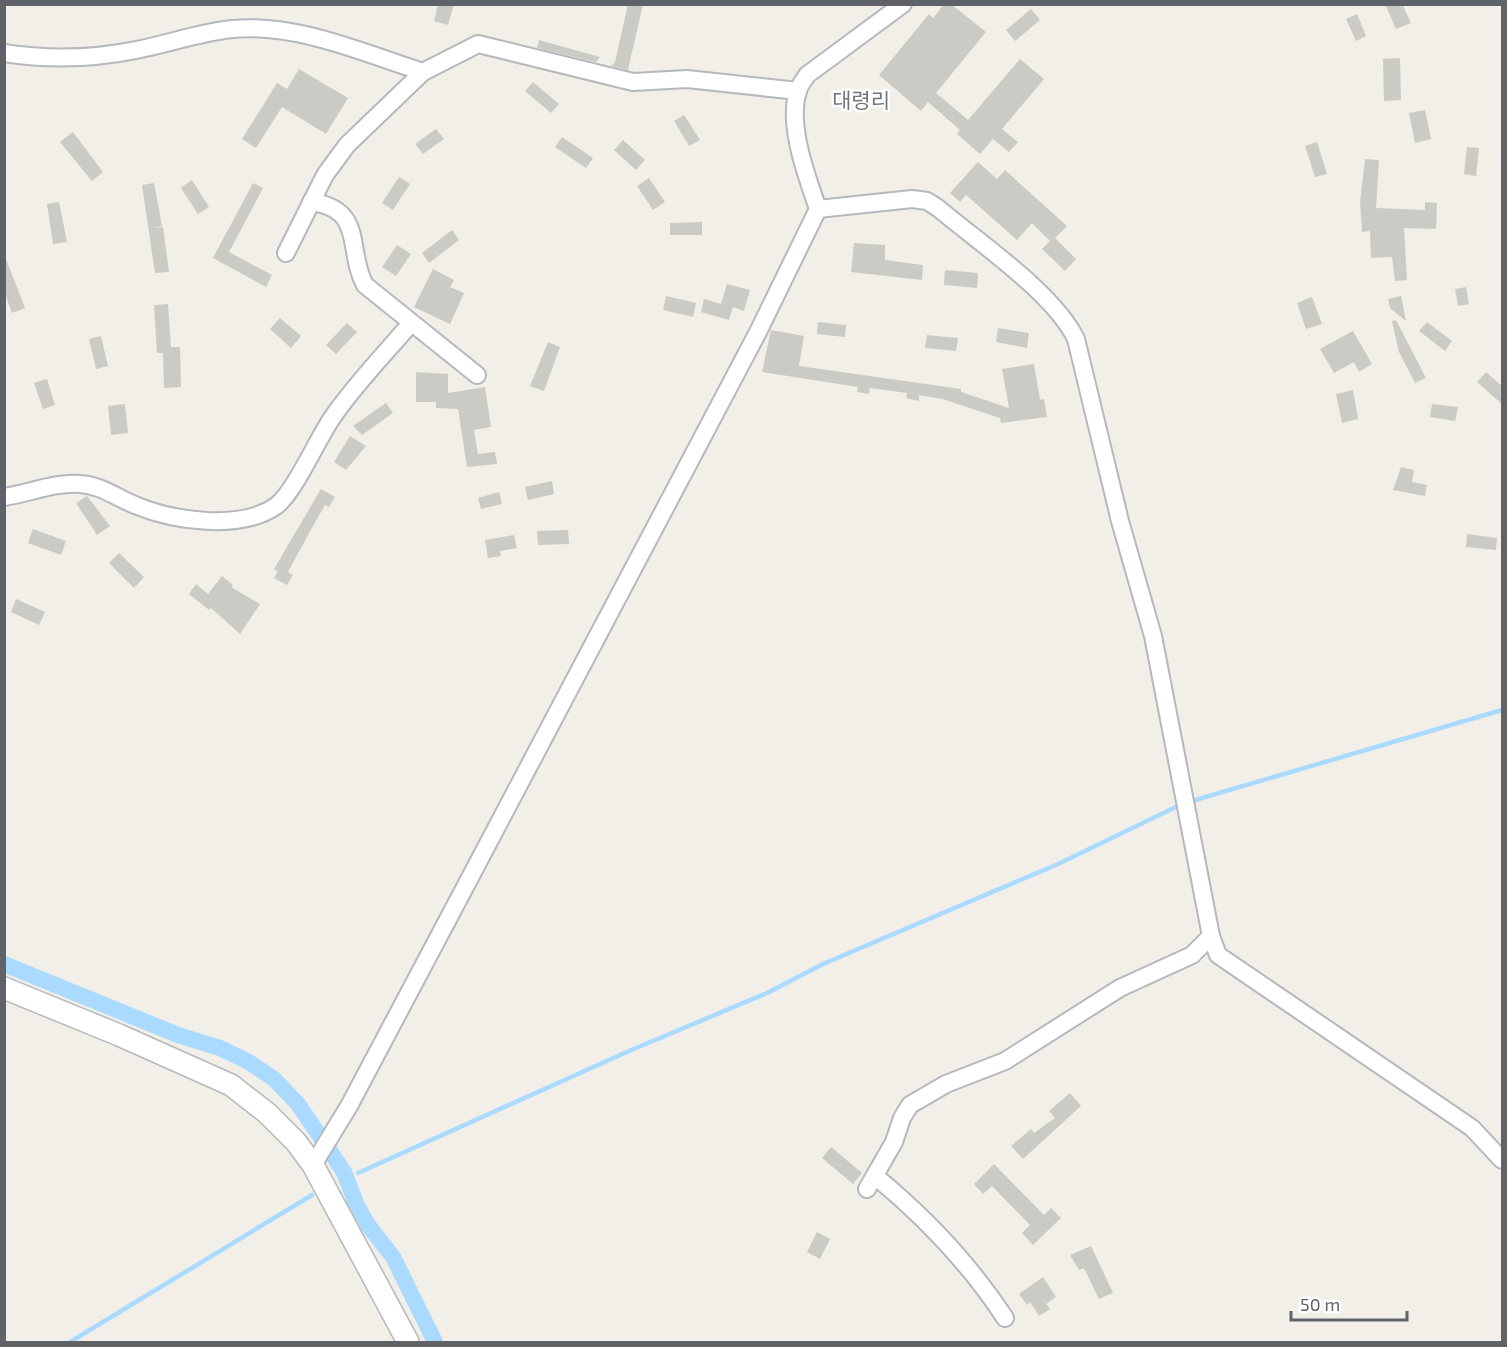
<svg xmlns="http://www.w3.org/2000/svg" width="1507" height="1347" viewBox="0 0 1507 1347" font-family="'Exo 2','Noto Sans KR',sans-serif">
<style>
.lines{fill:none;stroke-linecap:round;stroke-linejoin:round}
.stream{stroke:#aadaff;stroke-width:4.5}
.canal{stroke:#aadaff;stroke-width:16}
.building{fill:#cccac5}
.minor-casing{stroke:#b5b8bc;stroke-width:20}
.tertiary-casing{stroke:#b5b8bc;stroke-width:24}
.minor{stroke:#fff;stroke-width:16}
.tertiary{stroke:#fff;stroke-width:21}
.labels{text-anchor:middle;stroke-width:5;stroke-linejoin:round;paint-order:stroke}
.quarter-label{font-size:21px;fill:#70757a;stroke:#fff}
</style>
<rect width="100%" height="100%" fill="#f1efe8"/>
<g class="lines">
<g class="stream">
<polyline points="1192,801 1502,710"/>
<polyline points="358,1173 629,1051 767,993 823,964 1058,864 1180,805"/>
<polyline points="70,1342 312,1195"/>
</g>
<polyline class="canal" points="4,964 178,1035 220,1048 247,1061 274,1079 298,1104 344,1172 356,1203 368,1225 393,1257 435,1342"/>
</g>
<g class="building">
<polygon points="438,4 454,4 448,25 434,21"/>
<polygon points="628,4 643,4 628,70 611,66 615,62"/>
<polygon points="944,4 951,4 986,32 936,93 968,120 1020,59 1044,79 1002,129 1018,142 1009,152 993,139 980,154 957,134 960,130 928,102 921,111 879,75 929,14 933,18"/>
<polygon points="1385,4 1402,4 1411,23 1396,29"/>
<polygon points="1031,9 1040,20 1015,41 1006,30"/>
<polygon points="1357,14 1366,36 1356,41 1346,19"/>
<polygon points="539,40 600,57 596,62 537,48"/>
<polygon points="1400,58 1401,100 1384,101 1383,59"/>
<polygon points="299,69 348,98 326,134 282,107 256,148 242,139 277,83 287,89"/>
<polygon points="533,82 559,104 551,113 525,91"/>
<polygon points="1425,110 1431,139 1415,143 1409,113"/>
<polygon points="684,115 700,140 689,146 674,121"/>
<polygon points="436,129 444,139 423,154 415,144"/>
<polygon points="73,132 103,172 92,181 60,142"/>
<polygon points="562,137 593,158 586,168 555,147"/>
<polygon points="623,140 645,160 636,170 614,150"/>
<polygon points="1317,142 1327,174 1315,177 1305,146"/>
<polygon points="1467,147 1479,148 1476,176 1464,174"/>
<polygon points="1365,159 1379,160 1376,208 1425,210 1425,202 1437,203 1436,229 1404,228 1407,280 1395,281 1392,257 1371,258 1370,231 1362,232 1360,202"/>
<polygon points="978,162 997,179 1005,170 1067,226 1055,238 1076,259 1065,271 1042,249 1050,241 1032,223 1017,240 966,195 960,202 950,193"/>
<polygon points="399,177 410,184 393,210 382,203"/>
<polygon points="649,178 665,202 653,210 637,186"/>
<polygon points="192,180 209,207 198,214 181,188"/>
<polygon points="154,183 162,226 153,228 163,227 169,272 155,273 142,185"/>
<polygon points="253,183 263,188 229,252 272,275 266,287 213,258"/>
<polygon points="59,202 67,242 53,244 47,204"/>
<polygon points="702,222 702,235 670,235 670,223"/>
<polygon points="452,230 459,240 429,263 422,253"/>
<polygon points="854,243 885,245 885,260 923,265 922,280 851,272"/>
<polygon points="397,245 411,254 396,276 382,267"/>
<polygon points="4,254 25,308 12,313 4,291"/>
<polygon points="433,269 454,280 450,287 464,293 450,324 414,307"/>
<polygon points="945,270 978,273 977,288 944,285"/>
<polygon points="727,284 750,290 744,311 733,307 729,320 701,312 704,299 721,304"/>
<polygon points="1466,287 1469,304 1458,306 1455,289"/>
<polygon points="666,296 696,303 693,317 663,310"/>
<polygon points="1401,296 1406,321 1390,308 1388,299"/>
<polygon points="1312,297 1322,324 1306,329 1297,303"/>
<polygon points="168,304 171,347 180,347 181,387 164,388 163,353 157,353 154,305"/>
<polygon points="280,318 301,336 291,348 270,329"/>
<polygon points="1396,320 1426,378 1415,383 1399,352 1392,321"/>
<polygon points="818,322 846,325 845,337 817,334"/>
<polygon points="1427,322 1452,341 1445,351 1419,331"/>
<polygon points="347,323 357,332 336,354 326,345"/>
<polygon points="998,328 1029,333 1027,348 996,342"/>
<polygon points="771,330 804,336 799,366 961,389 961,392 1009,408 1002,369 1034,364 1040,400 1044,399 1047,417 1001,423 1000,418 942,399 919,395 919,401 906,398 907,393 870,388 869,394 857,392 858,387 762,372"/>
<polygon points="1353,331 1372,364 1359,372 1354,362 1334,373 1320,349"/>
<polygon points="927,335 958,338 956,351 925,348"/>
<polygon points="101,336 108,366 96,369 89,339"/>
<polygon points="548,342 560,347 544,391 530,386"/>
<polygon points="416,372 448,374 448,393 485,387 491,427 474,430 478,454 495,452 497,464 467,467 458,409 436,408 436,402 416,402"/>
<polygon points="1486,372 1503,387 1503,405 1477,382"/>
<polygon points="47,379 55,405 43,409 34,383"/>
<polygon points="1353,390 1358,419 1342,423 1336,394"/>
<polygon points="386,403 393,413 362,435 353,426"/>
<polygon points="125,404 128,433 111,435 108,406"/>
<polygon points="1432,404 1458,407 1455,421 1430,417"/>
<polygon points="350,436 366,446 346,470 334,462"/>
<polygon points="1401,467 1414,470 1412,482 1427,485 1425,496 1393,490"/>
<polygon points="552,481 554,494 528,500 525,487"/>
<polygon points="321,489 335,497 329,507 325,505 308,535 288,572 293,575 287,585 274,578 278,571 274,569"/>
<polygon points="499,492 502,504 481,509 478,498"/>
<polygon points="87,496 110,526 97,535 76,503"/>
<polygon points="33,529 66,541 61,555 28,543"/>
<polygon points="568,530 569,544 538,545 537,531"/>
<polygon points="1467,534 1497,538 1496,550 1466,547"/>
<polygon points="514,535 517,548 500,551 501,556 488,558 485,540"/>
<polygon points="119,553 144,577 134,588 109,563"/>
<polygon points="222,576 233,585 231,587 260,604 240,634 211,608 209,610 189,594 196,584 208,594"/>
<polygon points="16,599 45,612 39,625 11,612"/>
<polygon points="1070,1093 1081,1106 1023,1159 1011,1146 1031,1129 1034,1133 1055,1118 1049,1111"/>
<polygon points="831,1147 862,1173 853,1184 822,1158"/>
<polygon points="994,1164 1044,1215 1051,1208 1061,1218 1033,1245 1022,1233 1030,1225 992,1186 983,1194 974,1184"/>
<polygon points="817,1232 830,1239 820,1259 807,1252"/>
<polygon points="1091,1246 1113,1293 1099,1299 1084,1268 1079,1270 1070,1255"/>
<polygon points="1043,1277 1056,1297 1046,1304 1050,1309 1039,1316 1030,1302 1027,1305 1019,1294"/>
</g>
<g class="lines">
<defs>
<g id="minor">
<path d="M 4,53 C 49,60 92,59 136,50 C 168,44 200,32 233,29 C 297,23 363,53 423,72"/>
<path d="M 311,202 C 366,209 346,251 365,285 L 477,375"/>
<path d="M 818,209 L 912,199 L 927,201 L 938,208 C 978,242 1054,293 1076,339 L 1120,521 L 1153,636 L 1211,936 L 1218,955 L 1472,1128 L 1502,1160"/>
<polyline points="286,253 325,175 347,145 423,72 478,44 633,82 687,79 798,91"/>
<path d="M 4,497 C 30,493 55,482 80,484 C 101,485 117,498 135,505 C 173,521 240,531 276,506 C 294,493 318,438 332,418 C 355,384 385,354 411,323"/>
<path d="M 313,1165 L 349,1106 L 473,872 L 758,332 L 818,209 C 807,177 787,125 798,91 C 799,86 804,80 807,75 L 903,4"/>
<path d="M 875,1176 C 926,1218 969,1263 1005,1318"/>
<polyline points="867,1189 894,1142 902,1118 910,1105 946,1084 1005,1061 1120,988 1192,955 1211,936"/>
</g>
<polyline id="tertiary" points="4,988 119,1035 231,1085 267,1113 296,1142 313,1165 408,1342"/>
</defs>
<use href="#minor" class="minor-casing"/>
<use href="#tertiary" class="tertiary-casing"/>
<use href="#minor" class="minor"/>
<use href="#tertiary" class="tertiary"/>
</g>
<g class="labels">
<g class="quarter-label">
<text x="861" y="108">대령리</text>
</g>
</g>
<rect width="1507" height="1347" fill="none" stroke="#5f6368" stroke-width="12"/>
<path d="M1291 1311v9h116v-9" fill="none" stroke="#5f6368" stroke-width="3"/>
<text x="1300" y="1311" font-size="18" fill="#5f6368" stroke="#ffffff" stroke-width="4.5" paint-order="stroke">50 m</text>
</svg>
